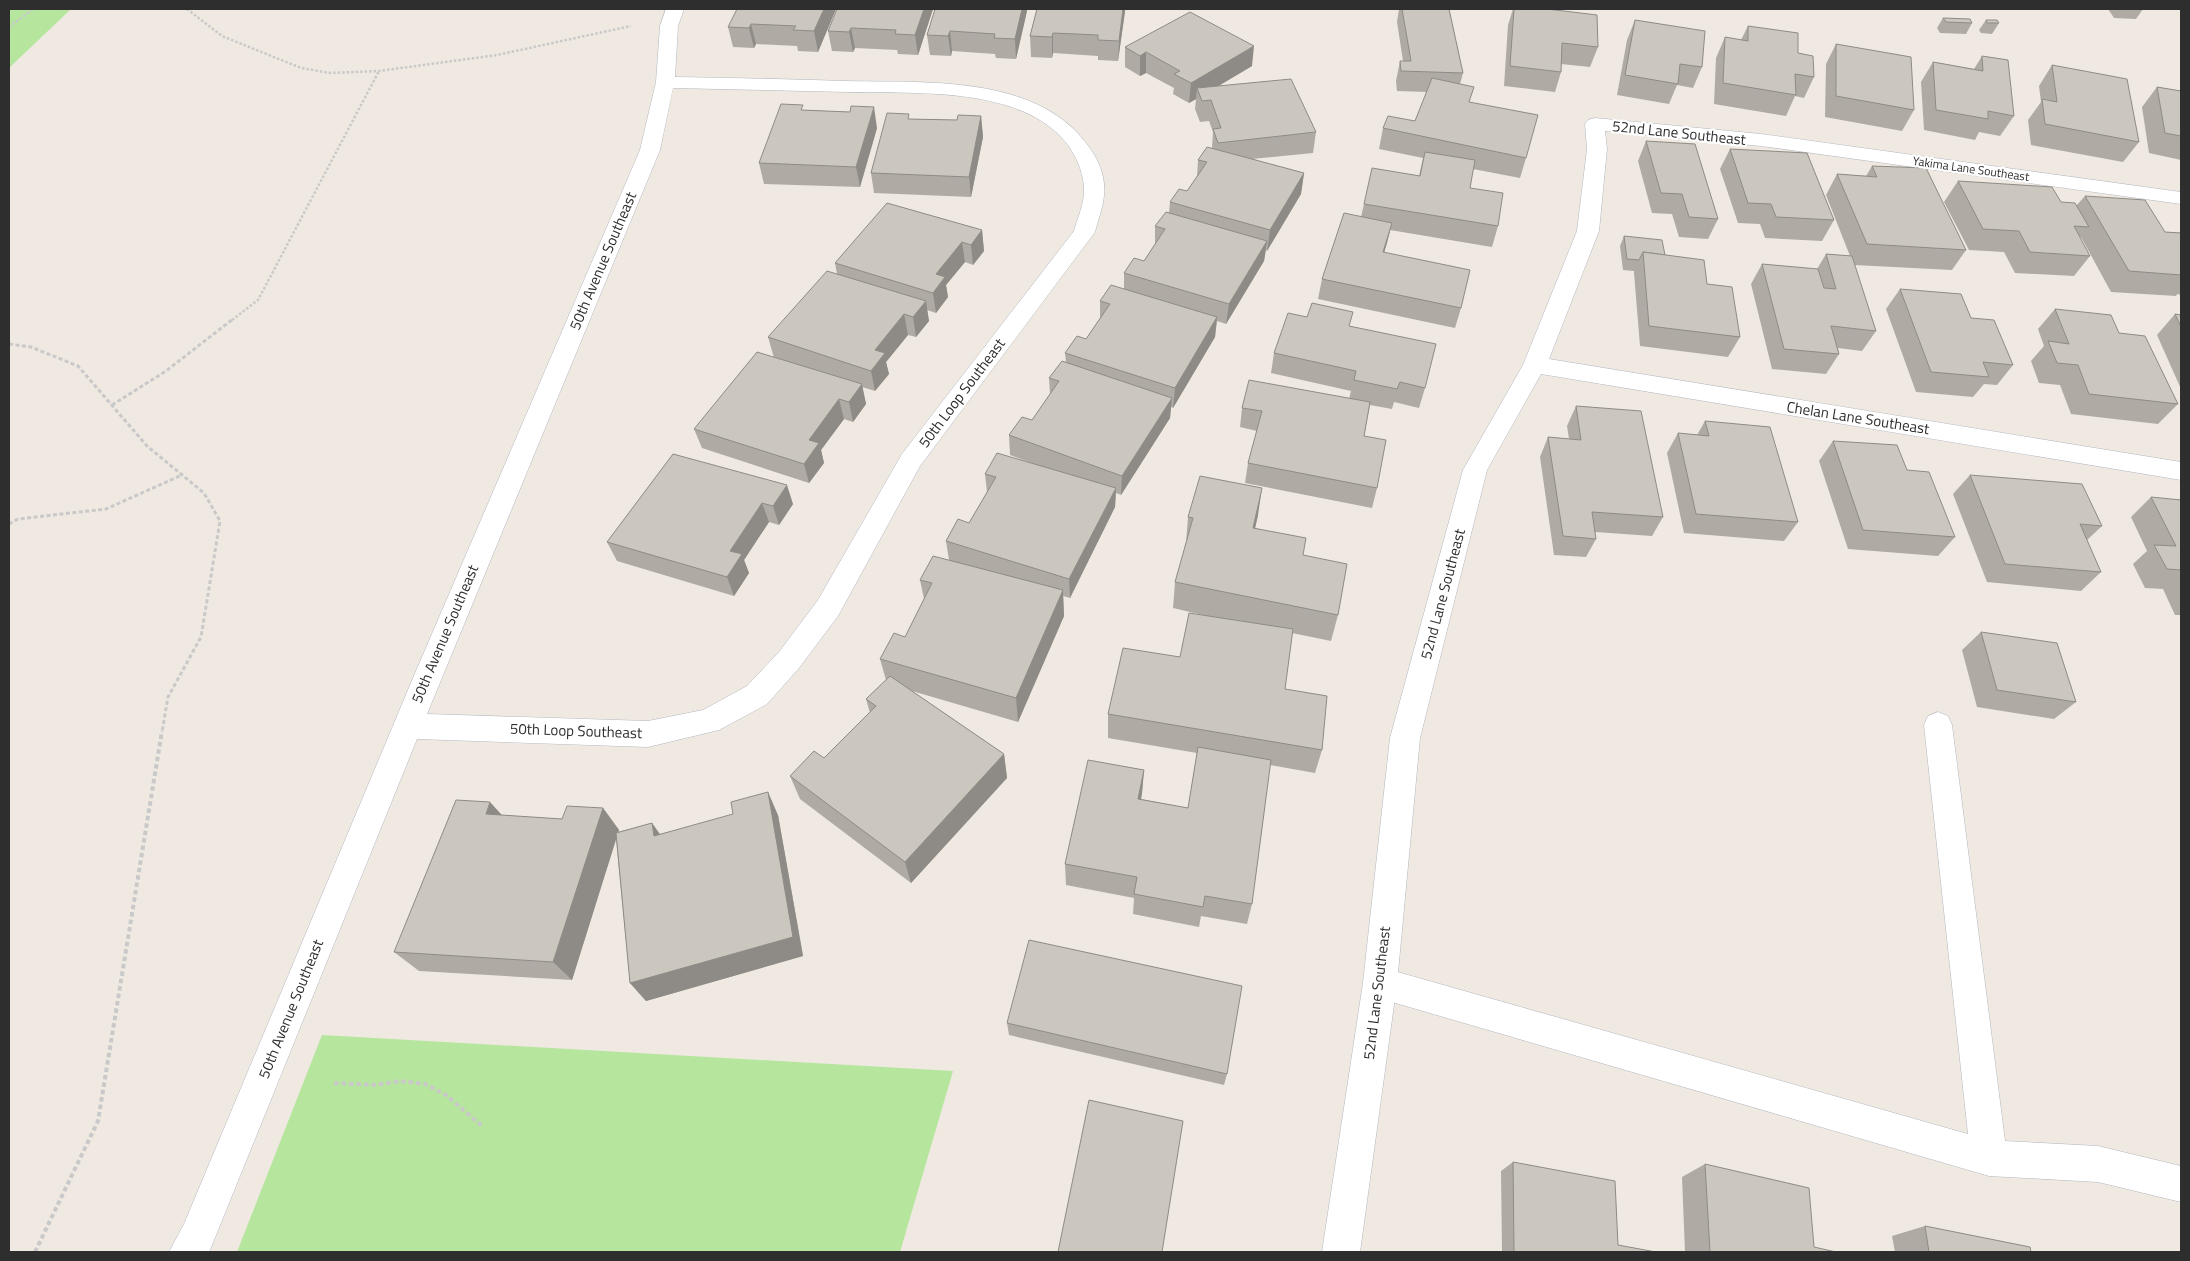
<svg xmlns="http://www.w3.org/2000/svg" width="2190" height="1261" viewBox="0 0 2190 1261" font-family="'Titillium Web',sans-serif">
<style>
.green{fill:#b6e59e}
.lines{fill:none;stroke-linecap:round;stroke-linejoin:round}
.lane-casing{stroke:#b4b7c1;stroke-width:1}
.street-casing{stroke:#b4b7c1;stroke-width:1}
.path-far2{stroke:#c9c9c9;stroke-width:2.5;stroke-dasharray:2.5 2;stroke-linecap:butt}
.path-far1{stroke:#c9c9c9;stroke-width:3;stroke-dasharray:4 2.5;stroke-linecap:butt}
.path{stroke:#c9c9c9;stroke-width:4;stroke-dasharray:4.5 3;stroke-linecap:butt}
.lane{fill:#fff;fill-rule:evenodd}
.street{fill:#fff;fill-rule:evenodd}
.wall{fill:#afaba4}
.shaded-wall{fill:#8e8b86}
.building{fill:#cbc7bf;stroke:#8e8b86}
.labels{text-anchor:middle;stroke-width:4.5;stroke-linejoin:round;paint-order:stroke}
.far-street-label{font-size:12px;fill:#2e2e2e;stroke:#fff}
.street-label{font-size:15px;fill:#2e2e2e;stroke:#fff}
</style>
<rect width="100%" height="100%" fill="#efe9e1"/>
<g class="green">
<polygon points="9,9 71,9 9,68"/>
<polygon points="322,1035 953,1071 900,1252 237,1252"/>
</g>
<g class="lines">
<defs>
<polygon id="lane" points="1938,712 1948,716 1952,725 2005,1141 2098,1146 2181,1166 2181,1202 2098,1182 1989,1176 1368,995 1363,983 1368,971 1380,967 1968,1134 1924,725 1928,716"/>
<g id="street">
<path d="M 666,9 L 684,9 L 678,26 L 675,77 C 732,78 789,79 845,81 C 923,83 1034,74 1086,143 C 1098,158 1106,176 1104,195 C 1103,208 1098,220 1095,232 L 920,466 L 838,616 L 799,668 L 767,704 L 719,730 L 648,747 L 417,739 L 210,1250 L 209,1252 L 169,1252 L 184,1224 L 413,678 L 640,150 L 656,82 L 660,26 ZM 673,88 C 731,89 789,91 847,92 C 915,94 1022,85 1068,145 C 1078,159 1085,177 1084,194 C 1083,207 1077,219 1074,231 L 902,454 L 818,600 L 779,652 L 747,686 L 703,710 L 648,721 L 427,714 L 660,150 Z"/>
<polygon points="1595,118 1761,134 2181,192 2181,204 1761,146 1605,131 1607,149 1599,231 1549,359 2181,462 2181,480 1541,374 1487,470 1420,738 1397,983 1360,1252 1322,1252 1363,983 1390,738 1463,470 1523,365 1577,231 1587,149 1585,124 1588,120"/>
</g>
</defs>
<use href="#lane" class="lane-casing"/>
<use href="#street" class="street-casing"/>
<g class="path-far2">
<polyline points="187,9 222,36 301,68 330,73 379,71 497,55 631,26"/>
<polyline points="9,27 33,9"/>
<polyline points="232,320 258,300 379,71"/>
</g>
<g class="path-far1">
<polyline points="9,344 31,347 78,366 147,446 204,493 220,521 201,637 168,697 162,732"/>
<polyline points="112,405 166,371 233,319"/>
<polyline points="9,524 18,519 106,509 182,475"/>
</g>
<g class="path">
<polyline points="334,1083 376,1085 400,1081 425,1084 446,1095 482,1126"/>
<polyline points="35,1252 98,1121 162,731"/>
</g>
<use href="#lane" class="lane"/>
<use href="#street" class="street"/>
</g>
<g class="wall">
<polygon points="836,9 818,52 798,51 797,46 756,44 754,48 733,47 728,27"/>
<polygon points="933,9 918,55 898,54 897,50 855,48 853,52 832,51 828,31"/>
<polygon points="1037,9 1125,9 1118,61 1098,60 1098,56 1053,53 1052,58 1031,57 1030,36"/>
<polygon points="1399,9 1449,9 1463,73 1460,84 1470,102 1526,158 1520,178 1473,169 1470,188 1498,226 1492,247 1390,230 1384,253 1461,308 1455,328 1318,299 1322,279 1361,217 1364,204 1419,176 1423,158 1379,149 1383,128 1415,121 1427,92 1397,91 1396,81 1400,61 1403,61 1397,22"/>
<polygon points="1513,9 1547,9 1598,47 1590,67 1561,64 1561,72 1555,92 1504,86 1508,25"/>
<polygon points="2108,9 2143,9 2136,19 2114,18"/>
<polygon points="1027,11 1016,59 996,58 995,54 952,51 951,56 930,55 927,35"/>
<polygon points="1943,18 1972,23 1966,34 1940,33 1937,28"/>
<polygon points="1635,20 1702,67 1693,88 1677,85 1669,104 1617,95 1627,40"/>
<polygon points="1986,20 1999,23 1992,34 1981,33 1979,30"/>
<polygon points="1748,26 1798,53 1814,77 1804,98 1795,96 1786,116 1714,104 1716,58 1725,37 1741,40"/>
<polygon points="1836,44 1914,110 1902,131 1825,117 1826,64"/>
<polygon points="1125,47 1252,66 1218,86 1316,132 1313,153 1252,159 1304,173 1301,194 1267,251 1266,250 1264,261 1226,324 1217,321 1215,337 1173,408 1171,407 1170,418 1121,495 1116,493 1115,507 1070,598 1063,596 1064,616 1018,722 912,691 1004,754 1007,778 911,883 800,799 790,776 824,758 870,713 866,699 886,680 880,659 905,637 924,599 920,580 949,560 946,541 969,523 987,492 985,474 1040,466 1010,455 1009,435 1032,420 1050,394 1049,378 1066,362 1065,353 1086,339 1100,318 1100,301 1124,289 1124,273 1144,261 1155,244 1155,226 1169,213 1170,202 1187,191 1197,177 1198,160 1212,148 1213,132 1209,121 1200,122 1195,109 1196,99 1189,103 1173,94 1174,88 1146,73 1140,76 1125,67"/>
<polygon points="1982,56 2014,116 2000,136 1979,132 1975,140 1924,130 1921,82 1933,62 1974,69"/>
<polygon points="2052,65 2139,142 2123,162 2031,145 2028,120 2041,102 2039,86"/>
<polygon points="2157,87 2181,91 2181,160 2149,153 2142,107"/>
<polygon points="804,110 850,112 877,128 860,187 764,184 759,163"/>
<polygon points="981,116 983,137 971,197 874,193 871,173 910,119 957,120"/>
<polygon points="1646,141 1718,219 1708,239 1679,237 1672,214 1652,213 1638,161"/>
<polygon points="1730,149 1834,220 1822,241 1765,238 1760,224 1738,223 1720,169"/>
<polygon points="1872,166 1966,250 1952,270 1854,265 1876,331 1862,351 1838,348 1839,354 1826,374 1772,369 1751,284 1762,264 1817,269 1826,254 1850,256 1826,195 1837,174 1866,176"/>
<polygon points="1958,181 2076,206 2085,196 2165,232 2181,233 2181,295 2177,294 2176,296 2111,292 2081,237 2080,238 2090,256 2074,276 2015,273 2004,252 1969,250 1944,202"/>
<polygon points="982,230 984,251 973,265 965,262 946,285 948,297 936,313 927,310 929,321 916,337 908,335 886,362 889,374 875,391 862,387 866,404 853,422 844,419 821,450 824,463 809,483 702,448 694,429 774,358 768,337 837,274 835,263"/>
<polygon points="1624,236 1665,255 1707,284 1740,337 1728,357 1640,346 1634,273 1634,271 1623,270 1620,246"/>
<polygon points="1900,289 1971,318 2013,365 1997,385 1984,384 1973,397 1916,392 1886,309"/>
<polygon points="2055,309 2119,333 2178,404 2158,424 2071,414 2060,385 2039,383 2031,361 2044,346 2038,329"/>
<polygon points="2175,314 2181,315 2181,389 2157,335"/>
<polygon points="1350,326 1425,388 1419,408 1394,402 1392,409 1370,405 1364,436 1377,488 1372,508 1245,483 1248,463 1257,431 1240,427 1242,408 1349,399 1351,391 1271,373 1274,353"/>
<polygon points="1576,406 1663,517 1652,536 1595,532 1596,539 1586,557 1554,555 1540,457 1548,437 1569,439 1567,426"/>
<polygon points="1705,421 1798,522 1784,541 1684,533 1667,453 1678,433 1697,435"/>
<polygon points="1833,441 1907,470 1955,537 1938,556 1848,549 1819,461"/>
<polygon points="673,454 793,504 779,525 769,522 744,560 749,573 734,596 617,561 607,542"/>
<polygon points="1970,475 2102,526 2087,540 2101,572 2081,591 1987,582 1953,494"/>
<polygon points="2151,497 2181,500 2181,615 2175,615 2163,589 2145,588 2133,564 2147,551 2131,517"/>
<polygon points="1258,515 1255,528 1303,555 1338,615 1331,641 1292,633 1285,689 1322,750 1315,773 1270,765 1252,904 1247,924 1201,916 1199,927 1133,914 1134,898 1066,885 1065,864 1144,770 1142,793 1141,799 1188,808 1197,753 1108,738 1108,714 1180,657 1207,616 1173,608 1175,582 1186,543 1188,517"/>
<polygon points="1981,632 2076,702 2054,719 1977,707 1962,650"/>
<polygon points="603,808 619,830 618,832 652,823 660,834 778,815 803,956 646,1001 630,983 616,839 572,980 419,971 394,952 502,815 562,819"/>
<polygon points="1007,1023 1227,1074 1224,1085 1009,1035"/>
<polygon points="1513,1162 1618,1245 1656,1252 1502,1252 1501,1171"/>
<polygon points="1705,1164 1814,1247 1836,1252 1685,1252 1682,1177"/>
<polygon points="1925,1226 2031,1252 1895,1252 1892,1236"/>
</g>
<g class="shaded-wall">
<polygon points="824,9 836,9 818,52 814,31"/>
<polygon points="924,9 933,9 918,55 915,35"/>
<polygon points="1022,9 1027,9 1027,11 1016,59 1015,39"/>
<polygon points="1123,9 1125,9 1125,12 1118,61 1119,41"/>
<polygon points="751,24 756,44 754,48 749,28"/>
<polygon points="851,28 855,48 853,52 849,32"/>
<polygon points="950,31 952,51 951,56 948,36"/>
<polygon points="1053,33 1053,53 1052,58 1052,37"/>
<polygon points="1254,46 1252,66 1200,97 1197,88 1196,99 1189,103 1191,83"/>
<polygon points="1146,52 1146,73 1140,76 1140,56"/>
<polygon points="874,107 877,128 860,187 856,167"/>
<polygon points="981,116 983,137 971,197 969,177"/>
<polygon points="1304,173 1301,194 1267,251 1270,230"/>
<polygon points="1392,223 1387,243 1378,273 1383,252"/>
<polygon points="982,230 984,251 973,265 971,245"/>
<polygon points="1267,241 1264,261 1226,324 1229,304"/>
<polygon points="962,242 965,262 946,285 948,297 936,313 933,293 936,274"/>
<polygon points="926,301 929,321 916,337 913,317"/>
<polygon points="904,314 908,335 886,362 889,374 875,391 871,371 875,350"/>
<polygon points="1217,317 1215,337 1173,408 1175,388"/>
<polygon points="862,384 866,404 853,422 849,402"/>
<polygon points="1172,398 1170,418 1121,495 1122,476"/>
<polygon points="839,399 844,419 821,450 824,463 809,483 804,464 809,440"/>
<polygon points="787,485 793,504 779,525 773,506"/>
<polygon points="1116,488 1115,507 1070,598 1069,579"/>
<polygon points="1262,488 1258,515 1249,555 1253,528"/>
<polygon points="762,503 769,522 744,560 749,573 734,596 727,577 730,551"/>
<polygon points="1063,590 1064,616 1018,722 1016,698"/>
<polygon points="1004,754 1007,778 911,883 905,862"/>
<polygon points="1144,770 1142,793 1137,821 1138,799"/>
<polygon points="768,792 778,815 803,956 646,1001 630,983"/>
<polygon points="490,802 510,824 486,814"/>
<polygon points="603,808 619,830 572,980 553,962"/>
<polygon points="652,823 667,845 654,836"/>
</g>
<g class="building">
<polygon points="737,9 824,9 814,31 793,30 796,26 751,24 749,28 728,27"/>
<polygon points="837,9 924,9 915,35 895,34 896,30 851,28 849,32 828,31"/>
<polygon points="935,9 1022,9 1015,39 994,38 995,34 950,31 948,36 927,35"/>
<polygon points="1037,9 1123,9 1119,41 1098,40 1098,35 1053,33 1052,37 1030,36"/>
<polygon points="1402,9 1449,9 1463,73 1401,71 1400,61 1411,61"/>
<polygon points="1514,9 1547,9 1597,15 1598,47 1562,43 1561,72 1510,66"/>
<polygon points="1190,12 1254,46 1191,83 1174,74 1180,71 1146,52 1140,56 1125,47"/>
<polygon points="1943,18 1970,19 1972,23 1946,22"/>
<polygon points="1635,20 1705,31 1702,67 1680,64 1678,84 1625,75"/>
<polygon points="1986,20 1997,20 1999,23 1987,23"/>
<polygon points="1748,26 1798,33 1798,53 1813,56 1814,77 1795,74 1796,95 1723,83 1725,37 1748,41"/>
<polygon points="1836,44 1911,57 1914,110 1836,96"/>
<polygon points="1982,56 2008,60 2014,116 1988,111 1988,119 1936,110 1933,62 1983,71"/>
<polygon points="2052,65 2127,79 2139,142 2045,124 2042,99 2057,102"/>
<polygon points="1432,78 1474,87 1469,102 1538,115 1526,158 1383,128 1388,116 1415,121"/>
<polygon points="1291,79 1316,132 1218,143 1213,129 1221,128 1211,100 1202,101 1197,88"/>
<polygon points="2157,87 2181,91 2181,136 2165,133"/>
<polygon points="781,104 803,105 801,110 850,112 851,106 874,107 856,167 759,163"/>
<polygon points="887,113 909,114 908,119 957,120 958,115 981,116 969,177 871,173"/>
<polygon points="1646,141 1695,144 1718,219 1689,217 1682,194 1661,193"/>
<polygon points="1207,147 1304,173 1270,230 1170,202 1179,189 1187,191 1207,162 1198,160"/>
<polygon points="1730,149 1807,153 1834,220 1776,217 1771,204 1748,203"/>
<polygon points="1425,152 1475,160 1470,188 1503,193 1498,226 1364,204 1372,168 1420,176"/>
<polygon points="1872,166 1926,168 1966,250 1867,244 1837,174 1877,177"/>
<polygon points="1958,181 2052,187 2061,202 2075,203 2089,227 2074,226 2090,256 2030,252 2019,231 1983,229"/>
<polygon points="2085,196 2145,200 2165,232 2181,233 2181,275 2129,271"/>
<polygon points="887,203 982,230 971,245 962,242 936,274 945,277 933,293 835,263"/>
<polygon points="1166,212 1267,241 1229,304 1124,273 1134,258 1144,261 1165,229 1155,226"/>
<polygon points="1344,213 1392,223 1383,252 1470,270 1461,308 1322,279"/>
<polygon points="1624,236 1662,240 1665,255 1643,252 1639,260 1627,259"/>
<polygon points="1643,252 1704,260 1707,284 1732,287 1740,337 1649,326"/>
<polygon points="1826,254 1852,256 1876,331 1831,326 1839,354 1784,349 1762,264 1818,269 1824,288 1836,289"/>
<polygon points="827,271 926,301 913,317 904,314 875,350 885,353 871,371 768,337"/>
<polygon points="1111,285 1217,317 1175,388 1065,353 1077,336 1086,339 1110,304 1100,301"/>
<polygon points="1900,289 1961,294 1971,318 1994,320 2013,365 1983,362 1989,377 1931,372"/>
<polygon points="1312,303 1353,312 1349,326 1436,344 1425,388 1400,382 1397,389 1354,380 1356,371 1274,353 1288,313 1307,317"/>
<polygon points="2055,309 2111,315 2119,333 2145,336 2178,404 2089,394 2078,365 2057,363 2048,341 2069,344"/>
<polygon points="2175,314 2181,315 2181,327"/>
<polygon points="757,352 862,384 849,402 839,399 809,440 819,443 804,464 694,429"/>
<polygon points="1062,361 1172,398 1122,476 1009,435 1022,417 1032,420 1059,381 1049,378"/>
<polygon points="1249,380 1370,402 1364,436 1386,440 1377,488 1248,463 1262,411 1242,408"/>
<polygon points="1576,406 1641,411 1663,517 1592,512 1596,539 1563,536 1548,437 1581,440"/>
<polygon points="1705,421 1770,427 1798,522 1696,514 1678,433 1709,436"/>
<polygon points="1833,441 1897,445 1907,470 1929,472 1955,537 1863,530"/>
<polygon points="997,453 1116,488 1069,579 946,541 958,519 969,523 996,477 985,474"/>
<polygon points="673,454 787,485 773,506 762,503 730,551 742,554 727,577 607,542"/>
<polygon points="1970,475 2082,484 2102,526 2080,524 2101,572 2005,564"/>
<polygon points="1200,476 1262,488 1253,528 1306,538 1303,555 1347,564 1338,615 1175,582 1193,518 1188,517"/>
<polygon points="2151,497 2181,500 2181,570 2167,569 2154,545 2176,546"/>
<polygon points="933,556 1063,590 1016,698 880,659 894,633 905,637 932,583 920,580"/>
<polygon points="1189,613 1293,629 1285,689 1327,696 1322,750 1108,714 1123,648 1180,657"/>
<polygon points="1981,632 2057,643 2076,702 1997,690"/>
<polygon points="890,676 1004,754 905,862 790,776 814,751 824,758 876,706 866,699"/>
<polygon points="1198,747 1271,760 1252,904 1205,896 1203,907 1134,894 1137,877 1065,864 1088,760 1144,770 1138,799 1188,808"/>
<polygon points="768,792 793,937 630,983 616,833 652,823 654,836 733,814 731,802"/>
<polygon points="456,800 490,802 486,814 562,819 567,806 603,808 553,962 394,952"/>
<polygon points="1029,940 1242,986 1227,1074 1007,1023"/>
<polygon points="1089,1100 1183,1121 1162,1252 1058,1252"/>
<polygon points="1513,1162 1615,1181 1618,1245 1656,1252 1514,1252"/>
<polygon points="1705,1164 1809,1188 1814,1247 1836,1252 1710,1252"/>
<polygon points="1925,1226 2030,1247 2031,1252 1929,1252"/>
</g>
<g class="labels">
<g class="far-street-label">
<text transform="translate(1971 169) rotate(8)" y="4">Yakima Lane Southeast</text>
</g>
<g class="street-label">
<text transform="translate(1679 133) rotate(6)" y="5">52nd Lane Southeast</text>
<text transform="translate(603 261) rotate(-67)" y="5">50th Avenue Southeast</text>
<text transform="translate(962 393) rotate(-53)" y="5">50th Loop Southeast</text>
<text transform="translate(1858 418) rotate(9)" y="5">Chelan Lane Southeast</text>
<text transform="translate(1443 594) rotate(-75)" y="5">52nd Lane Southeast</text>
<text transform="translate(445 634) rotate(-67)" y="5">50th Avenue Southeast</text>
<text transform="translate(576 731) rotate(2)" y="5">50th Loop Southeast</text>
<text transform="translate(1377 993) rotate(-83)" y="5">52nd Lane Southeast</text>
<text transform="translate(291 1009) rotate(-68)" y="5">50th Avenue Southeast</text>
</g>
</g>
<rect width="2190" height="1261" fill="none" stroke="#2e2e2e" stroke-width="20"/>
</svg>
